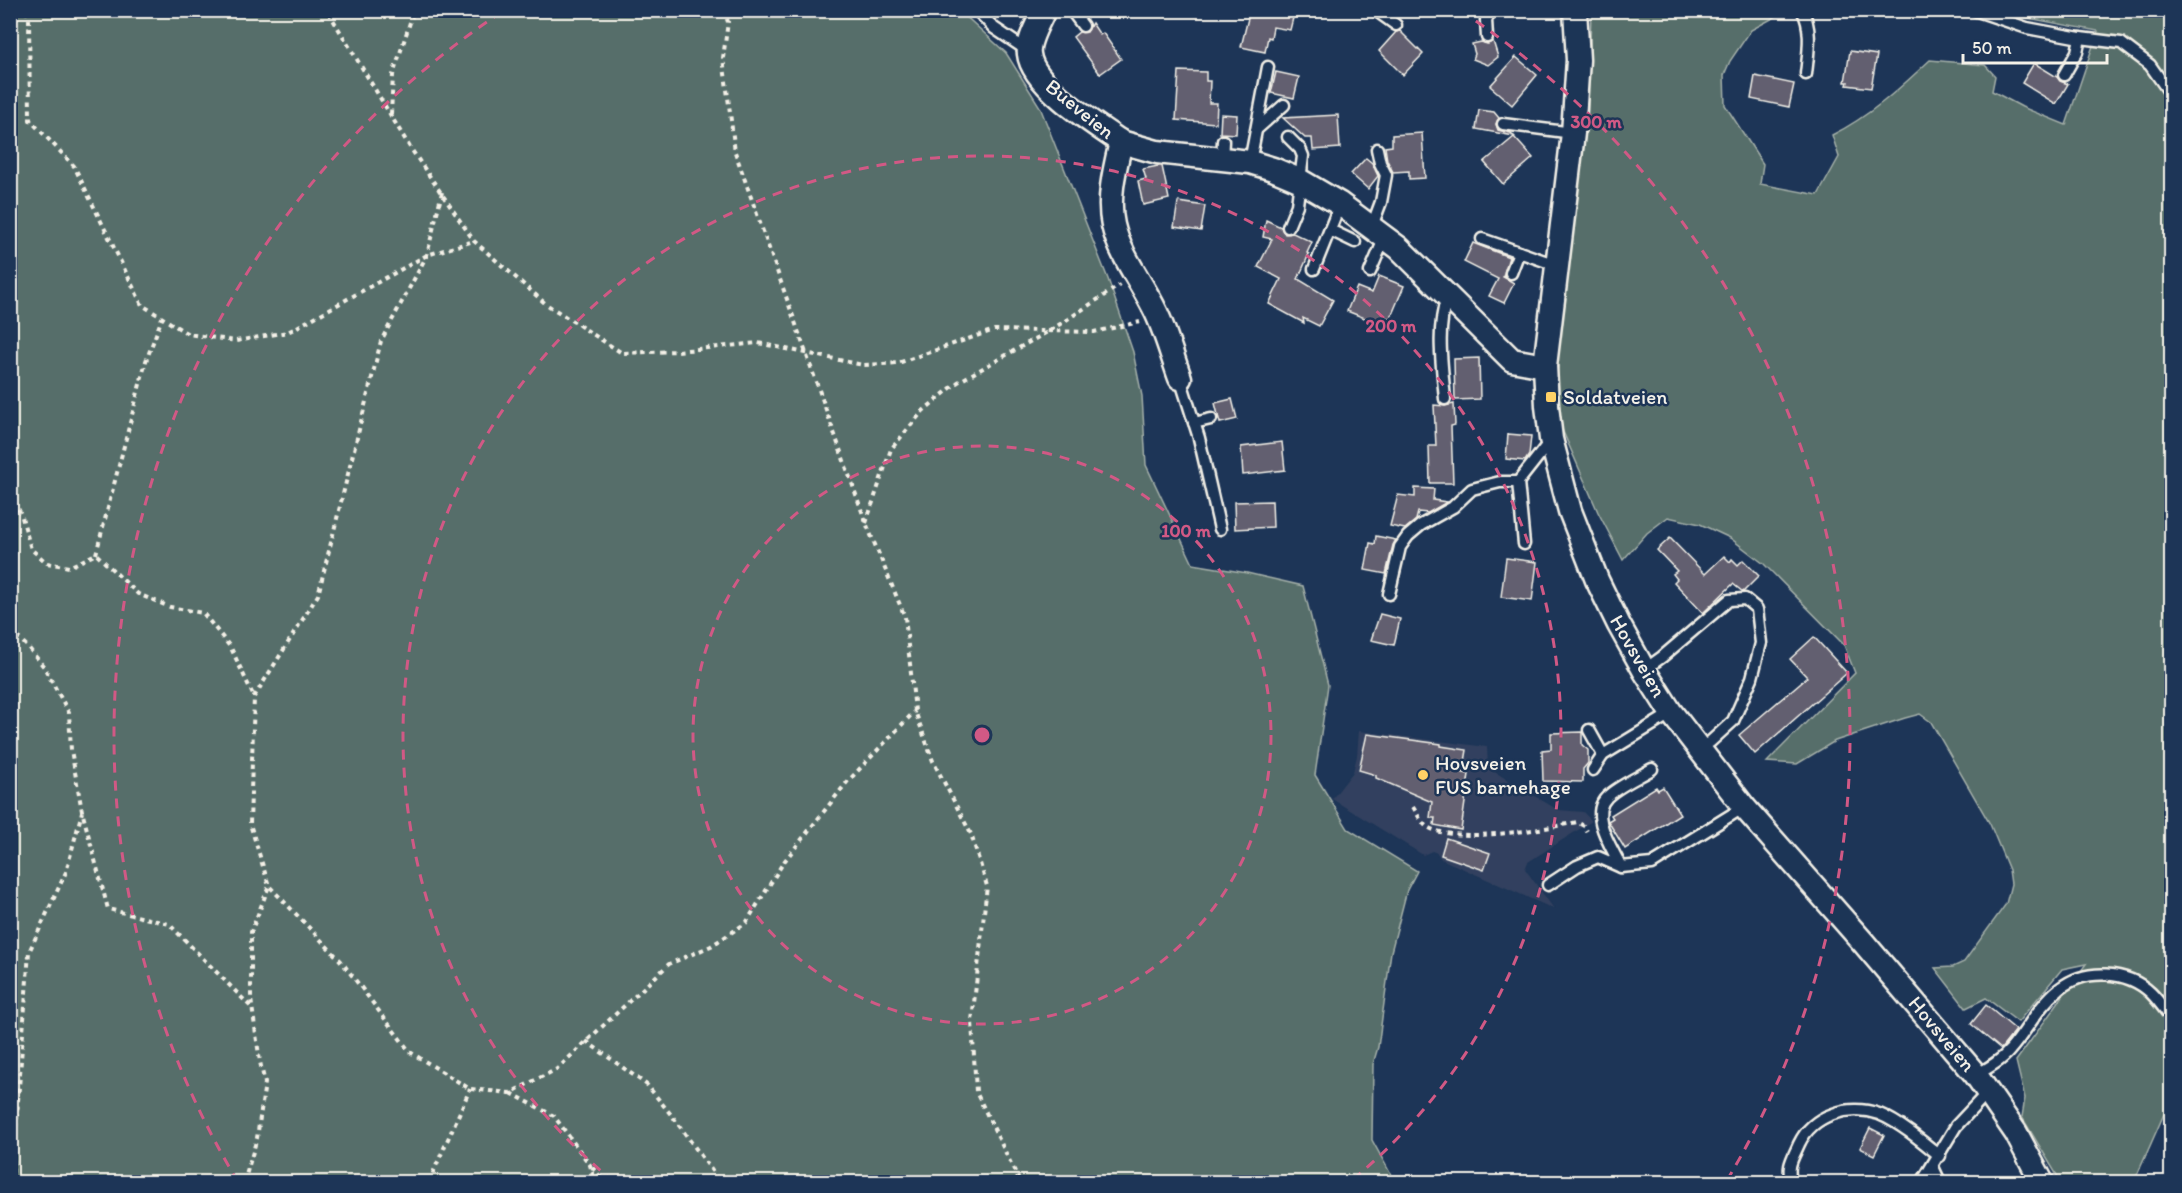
<svg xmlns="http://www.w3.org/2000/svg" width="2182" height="1193" viewBox="0 0 2182 1193" font-family="Itim,sans-serif">
<style>
.built{fill:#32415e}
.green{fill:#566e6a;stroke:#a5b0a9;stroke-width:1.5}
.building{fill:#625e70;stroke:#f4f1e8;stroke-width:1.5}
.lines{fill:none;stroke-linecap:round;stroke-linejoin:round}
.service-casing{stroke:#f4f1e8;stroke-width:15}
.minor-casing{stroke:#f4f1e8;stroke-width:27}
.path{stroke:#f4f1e8;stroke-width:4;stroke-dasharray:4.5 4.5;stroke-linecap:butt}
.service{stroke:#1d3557;stroke-width:10}
.minor{stroke:#1d3557;stroke-width:22}
.ring{fill:none;stroke:#d15985;stroke-width:3;stroke-dasharray:10 8}
.poi-dot{fill:#ffd166;stroke:#1d3557;stroke-width:2}
.labels{text-anchor:middle;stroke-width:5;stroke-linejoin:round;paint-order:stroke}
.street-label{font-size:21px;fill:#f4f1e8;stroke:#1d3557}
.poi-label{font-size:21px;fill:#f4f1e8;stroke:#1d3557;text-anchor:start}
.centre{fill:#d15985;stroke:#1d3557;stroke-width:3}
.ring-label{font-size:18px;text-anchor:middle;font-weight:bold;fill:#d15985;stroke:#1d3557;stroke-width:5;stroke-linejoin:round;paint-order:stroke}
</style>
<rect width="100%" height="100%" fill="#1d3557"/>
<filter id="ink" filterUnits="userSpaceOnUse"><feTurbulence type="fractalNoise" baseFrequency=".0167" numOctaves="2"/><feDisplacementMap in="SourceGraphic" scale="12" xChannelSelector="R" yChannelSelector="G"/><feConvolveMatrix kernelMatrix="1 2 1 2 8 2 1 2 1" color-interpolation-filters="sRGB"/></filter>
<g filter="url(#ink)">
<polygon class="built" points="1359,731 1487,747 1488,768 1558,810 1583,812 1592,821 1528,862 1525,869 1554,909 1441,859 1437,853 1432,851 1423,855 1332,799 1353,772 1357,756"/>
<g class="green">
<polygon points="10,11 960,11 1006,53 1040,107 1108,279 1133,352 1142,396 1146,465 1193,564 1247,573 1303,586 1328,685 1315,775 1348,829 1417,871 1407,890 1391,952 1378,1047 1373,1064 1372,1140 1395,1182 11,1182"/>
<path d="M 1591,11 L 1786,11 L 1751,30 L 1730,61 L 1724,75 L 1725,105 L 1763,164 L 1760,184 L 1818,195 L 1839,157 L 1832,135 C 1870,116 1899,89 1930,60 L 1985,65 L 1995,76 L 1992,91 L 2022,107 L 2066,125 L 2098,31 L 1989,11 L 2171,11 L 2172,1110 L 2164,1114 L 2134,1182 L 2061,1182 L 2022,1117 L 2025,1098 L 2016,1061 L 2086,964 L 2062,969 L 2018,1022 L 1986,998 L 1966,1008 L 1935,968 L 1953,967 L 1964,962 L 2006,904 L 2011,884 L 2009,870 L 1990,824 L 1931,722 L 1920,714 L 1905,718 L 1835,741 L 1797,764 L 1767,762 L 1855,673 L 1844,645 L 1764,564 L 1730,538 L 1700,524 L 1668,517 L 1647,533 L 1623,560 L 1598,512 L 1561,427 L 1557,361 L 1588,111 Z"/>
</g>
<g class="building">
<polygon points="1250,10 1295,10 1290,30 1273,27 1271,38 1268,37 1265,52 1241,47"/>
<polygon points="1092,23 1100,35 1103,33 1121,59 1100,74 1073,37 1079,32 1087,32"/>
<polygon points="1400,31 1423,54 1403,75 1379,51 1396,32"/>
<polygon points="1493,41 1498,57 1488,65 1473,59 1475,54 1472,44 1481,42 1488,44"/>
<polygon points="1850,51 1877,55 1871,88 1847,85 1848,82 1845,82"/>
<polygon points="1516,57 1537,75 1512,105 1490,86"/>
<polygon points="2034,63 2057,77 2060,81 2068,84 2056,104 2022,83"/>
<polygon points="1179,71 1206,72 1206,81 1210,81 1209,103 1217,103 1216,123 1176,120"/>
<polygon points="1276,72 1299,77 1294,98 1271,93"/>
<polygon points="1755,76 1794,84 1789,107 1751,99"/>
<polygon points="1479,110 1494,112 1499,118 1496,124 1498,130 1511,133 1514,136 1476,129"/>
<polygon points="1221,114 1237,115 1236,134 1220,133"/>
<polygon points="1338,115 1340,148 1313,150 1312,138 1305,138 1283,118"/>
<polygon points="1422,133 1425,178 1409,179 1409,171 1393,172 1387,160 1385,147 1392,146 1392,135"/>
<polygon points="1514,137 1533,158 1503,184 1484,162"/>
<polygon points="1366,158 1372,163 1378,176 1368,189 1351,174"/>
<polygon points="1158,166 1162,166 1169,199 1143,205 1138,181 1146,179 1143,169"/>
<polygon points="1178,202 1205,206 1201,231 1174,227"/>
<polygon points="1266,220 1281,227 1285,234 1293,233 1312,242 1307,253 1309,254 1298,279 1333,300 1319,326 1303,318 1304,323 1269,304 1281,279 1258,267 1272,239 1263,237"/>
<polygon points="1473,243 1509,257 1503,277 1514,283 1504,303 1489,296 1498,279 1464,262"/>
<polygon points="1379,276 1404,286 1390,319 1383,316 1380,324 1347,311 1357,287 1372,293"/>
<polygon points="1479,358 1480,399 1455,400 1454,359"/>
<polygon points="1232,399 1237,419 1220,423 1215,403"/>
<polygon points="1454,404 1455,425 1451,426 1453,483 1430,483 1429,446 1436,446 1434,405 1445,406"/>
<polygon points="1508,434 1531,436 1529,455 1525,461 1506,459"/>
<polygon points="1282,442 1285,470 1243,475 1241,447"/>
<polygon points="1415,488 1434,489 1433,500 1447,502 1428,513 1418,512 1416,520 1405,529 1390,526 1398,495 1415,497"/>
<polygon points="1272,501 1273,527 1235,529 1234,502"/>
<polygon points="1376,536 1396,540 1393,545 1386,574 1365,570 1370,543 1375,544"/>
<polygon points="1670,538 1705,574 1724,556 1730,562 1732,559 1738,565 1743,560 1759,576 1743,592 1733,584 1703,613 1674,582 1677,579 1673,574 1677,571 1657,550"/>
<polygon points="1506,558 1537,562 1532,601 1501,597"/>
<polygon points="1380,614 1400,619 1394,645 1371,640"/>
<polygon points="1814,637 1847,673 1755,754 1739,735 1807,677 1790,659"/>
<polygon points="1582,732 1582,745 1588,750 1588,763 1583,769 1583,782 1543,781 1542,750 1551,749 1551,733"/>
<polygon points="1367,734 1441,744 1441,746 1467,750 1463,773 1469,774 1461,830 1434,825 1435,818 1430,818 1432,802 1376,778 1376,775 1359,770"/>
<polygon points="1656,787 1658,790 1663,787 1680,814 1625,849 1608,821 1613,818 1611,815"/>
<polygon points="1446,838 1490,853 1484,870 1441,855"/>
<polygon points="1986,1005 2016,1030 2001,1049 1971,1024"/>
<polygon points="1870,1128 1884,1135 1874,1155 1860,1148"/>
</g>
<g class="lines">
<defs>
<g id="service">
<polyline points="977,10 994,28 1028,51"/>
<polyline points="1071,10 1083,26"/>
<polyline points="1375,10 1396,25"/>
<path d="M 1802,10 C 1813,29 1808,54 1806,74"/>
<polyline points="1974,10 2027,28 2080,38 2121,43 2150,65 2172,96"/>
<polyline points="1487,37 1486,20 1491,10"/>
<polyline points="2064,75 2077,52 2080,38"/>
<polyline points="1503,124 1573,133"/>
<polyline points="1257,129 1284,105"/>
<polyline points="1288,137 1300,149 1303,156 1297,205 1288,227"/>
<polyline points="1222,160 1223,141"/>
<polyline points="1250,162 1268,67"/>
<polyline points="1372,226 1381,202 1386,175 1380,163 1377,149"/>
<polyline points="1330,230 1355,242"/>
<polyline points="1482,239 1519,252"/>
<polyline points="1314,269 1340,204"/>
<polyline points="1370,272 1385,237"/>
<polyline points="1511,273 1519,252 1556,265"/>
<polyline points="1180,378 1199,438 1220,529"/>
<path d="M 1445,399 C 1442,365 1436,330 1447,297"/>
<polyline points="1194,423 1211,419"/>
<polyline points="1518,482 1524,544"/>
<polyline points="1389,594 1400,547 1408,536 1421,525 1453,507 1472,489 1500,482 1518,482 1551,440"/>
<polyline points="1644,670 1662,657 1729,600 1745,599 1757,609 1761,643 1752,678 1733,721 1710,742 1699,749"/>
<polyline points="1589,730 1603,755"/>
<path d="M 1652,769 C 1639,777 1618,786 1607,797 C 1588,815 1613,849 1621,867 L 1652,864 L 1744,807"/>
<polyline points="1593,770 1603,755 1672,713"/>
<polyline points="1548,885 1577,866 1598,857 1621,867"/>
<path d="M 1976,1075 C 1988,1068 2001,1061 2010,1050 C 2027,1031 2038,1006 2059,989 C 2085,968 2127,970 2151,993 C 2159,1001 2165,1010 2172,1019"/>
<polyline points="1933,1167 1940,1182"/>
<path d="M 1791,1182 C 1787,1165 1792,1160 1799,1144 C 1813,1114 1849,1104 1879,1114 C 1899,1122 1923,1142 1940,1156"/>
<polyline points="1922,1182 1956,1126 1988,1092"/>
</g>
<g id="minor">
<path d="M 1044,10 C 1039,22 1027,41 1029,54 C 1032,85 1096,125 1121,142"/>
<polyline points="1575,10 1578,60 1573,133 1545,366 1547,406 1551,439 1570,511 1597,580 1619,625 1644,670 1670,711 1744,807 1863,942 1976,1075 2016,1133 2042,1182"/>
<path d="M 1180,378 C 1172,356 1166,333 1156,312 C 1143,284 1120,256 1113,225 C 1107,198 1115,168 1121,142 L 1157,152 L 1250,162 L 1273,169 L 1299,180 L 1340,204 L 1399,248 L 1512,360 L 1545,366"/>
</g>
</defs>
<use href="#service" class="service-casing"/>
<use href="#minor" class="minor-casing"/>
<g class="path">
<polyline points="26,10 29,18 30,120 74,166 142,305 188,334 236,341 288,332 427,255 474,241"/>
<polyline points="320,10 329,13 411,149 474,241 546,304 622,353 678,351 758,343 863,365 898,363 994,330 1094,332 1140,322"/>
<polyline points="724,10 728,22 723,58 735,152 866,523 905,617 915,711 933,761 971,834 987,886 972,1021 976,1092 1020,1182"/>
<polyline points="391,114 393,75 414,10"/>
<polyline points="442,192 427,255 381,341 318,595 254,697 250,824 269,886 341,961 410,1052 470,1089 510,1093 557,1069 669,964 711,946 746,923 783,863 848,781 915,711"/>
<polyline points="10,493 21,514 31,549 47,563 69,567 96,554 138,594 170,607 203,613 231,648 254,697"/>
<polyline points="866,523 891,449 923,411 958,382 1051,330 1120,285"/>
<polyline points="96,554 146,361 162,318"/>
<polyline points="10,630 27,646 44,667 69,713 71,750 82,811 108,909 169,924 253,1009"/>
<path d="M 1413,807 C 1417,813 1421,822 1426,826 C 1453,845 1545,829 1577,822 L 1584,826 L 1587,831"/>
<polyline points="586,1041 647,1085 673,1117 720,1182"/>
<polyline points="511,1093 554,1116 590,1165 595,1182"/>
<polyline points="592,1167 605,1182"/>
<polyline points="12,1182 29,952 66,872 82,812"/>
<polyline points="244,1182 257,1138 265,1083 260,1062 251,999 251,932 269,886"/>
<polyline points="429,1182 470,1089"/>
</g>
<use href="#service" class="service"/>
<use href="#minor" class="minor"/>
</g>
</g>
<g class="ring">
<circle cx="982" cy="735" r="289"/>
<path d="M614 1182A579 579 0 1 1 1350 1182"/>
<path d="M238 1182A868 868 0 0 1 503 11M1461 11A868 868 0 0 1 1726 1182"/>
</g>
<g class="poi-dot">
<rect x="1545" y="391" width="12" height="12" rx="3"/>
<circle cx="1423" cy="775" r="6"/>
</g>
<g class="labels">
<g class="street-label">
<text transform="translate(1080 109) rotate(39)" y="7">Bueveien</text>
<text transform="translate(1638 656) rotate(60)" y="7">Hovsveien</text>
<text transform="translate(1942 1034) rotate(50)" y="7">Hovsveien</text>
</g>
<g class="poi-label">
<text x="1563" y="404">Soldatveien</text>
<text x="1435" y="770">Hovsveien<tspan x="1435" dy="24">FUS barnehage</tspan></text>
</g>
</g>
<circle cx="982" cy="735" r="9" class="centre"/>
<g class="ring-label">
<text x="1596" y="128">300 m</text>
<text x="1391" y="332">200 m</text>
<text x="1186" y="537">100 m</text>
</g>
<rect width="2182" height="1193" fill="none" stroke="#1d3557" stroke-width="36"/>
<rect x="18" y="18" width="2146" height="1157" fill="none" stroke="#f4f1e8" stroke-width="2" filter="url(#ink)"/>
<path d="M1963 54v9h144v-9" fill="none" stroke="#f4f1e8" stroke-width="3"/>
<text x="1972" y="54" font-size="18" fill="#f4f1e8" stroke="#1d3557" stroke-width="4.5" paint-order="stroke">50 m</text>
</svg>
